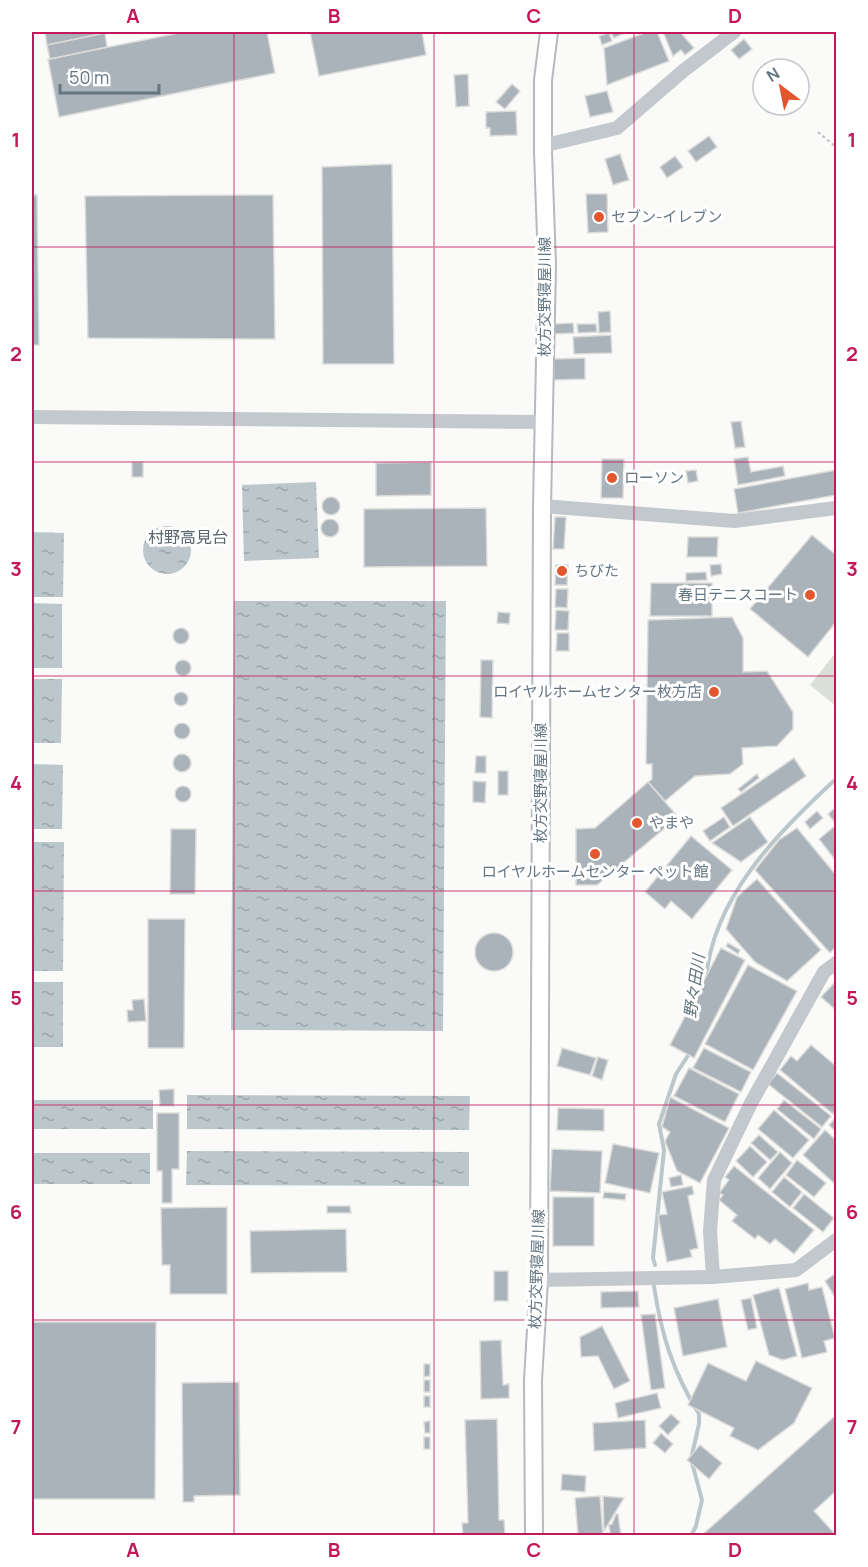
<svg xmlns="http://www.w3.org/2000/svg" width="868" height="1567" viewBox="0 0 868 1567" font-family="Manrope,'Noto Sans JP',sans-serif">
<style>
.pitch{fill:#dadfd7}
.water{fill:url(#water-ripples)}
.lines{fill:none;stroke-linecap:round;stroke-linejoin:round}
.stream{stroke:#bbc7cb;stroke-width:4}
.building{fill:#aab3b9;stroke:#dcdcda;stroke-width:1.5}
.major-casing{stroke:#b5babe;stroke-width:20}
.path{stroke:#bbbfc2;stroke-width:2;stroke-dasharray:3 3;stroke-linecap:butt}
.minor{stroke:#c3c8cc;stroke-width:14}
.major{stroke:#fff;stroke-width:16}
.grid{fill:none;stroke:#c2185b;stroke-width:1.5;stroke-opacity:0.55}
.poi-dot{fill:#e4572e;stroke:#fff;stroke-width:2}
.labels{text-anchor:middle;stroke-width:6;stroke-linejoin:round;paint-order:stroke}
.poi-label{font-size:15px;fill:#657683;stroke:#fff;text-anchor:start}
.street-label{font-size:15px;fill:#657683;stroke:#fff}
.neighbourhood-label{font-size:16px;fill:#57646e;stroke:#fff}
.water-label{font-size:16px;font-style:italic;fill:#60757c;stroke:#fff}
.neatline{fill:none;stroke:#c2185b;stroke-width:2}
.grid-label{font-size:20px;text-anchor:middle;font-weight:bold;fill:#c2185b}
</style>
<defs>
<pattern id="water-ripples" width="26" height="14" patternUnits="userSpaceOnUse" patternTransform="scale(1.5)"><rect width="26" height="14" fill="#bbc7cb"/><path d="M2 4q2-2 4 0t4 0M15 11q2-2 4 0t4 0" fill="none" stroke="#9ca6aa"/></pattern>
</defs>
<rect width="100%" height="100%" fill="#fafaf8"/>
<polygon class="pitch" points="836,652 836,706 810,685"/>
<g class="water">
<polygon points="316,482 319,558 244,561 242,485"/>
<circle cx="167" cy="550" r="24"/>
<polygon points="32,532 64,533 63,597 32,597"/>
<polygon points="234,601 446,601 443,1031 231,1030"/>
<polygon points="32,603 62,604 62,668 32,668"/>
<polygon points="32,679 62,679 61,743 32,743"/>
<polygon points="32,764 63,765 62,829 32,829"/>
<polygon points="32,842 64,842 63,971 32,971"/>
<rect x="32" y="982" width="31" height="65"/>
<polygon points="187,1095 470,1096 469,1130 187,1129"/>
<rect x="32" y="1100" width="121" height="29"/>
<polygon points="187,1151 469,1152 469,1186 186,1185"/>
<rect x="32" y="1153" width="118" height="31"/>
</g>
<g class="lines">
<g class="stream">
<path d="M 706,980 C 712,898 779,831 836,779"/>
<polyline points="655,1265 653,1258 664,1150 659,1124 676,1074 691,1051"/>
<path d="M 654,1286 C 661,1334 673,1372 699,1414 L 699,1424 L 691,1459 L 702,1500 L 696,1526 L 691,1536"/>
</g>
</g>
<g class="building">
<polygon points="45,32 113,32 47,45"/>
<polygon points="184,32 267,32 275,73 59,117 48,59"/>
<polygon points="310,32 422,32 426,55 319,76"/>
<polygon points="614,32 621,32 623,34 614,38 611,33"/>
<polygon points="647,32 657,32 669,61 607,85 604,48"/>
<polygon points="663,32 680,32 694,48 685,55 681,50 673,56"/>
<polygon points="105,33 107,47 50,59 47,45"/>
<polygon points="609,33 612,41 602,45 599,36"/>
<polygon points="744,39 752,49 739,59 731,50"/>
<polygon points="468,74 469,106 456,107 454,75"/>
<polygon points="512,84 520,91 505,109 496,102"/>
<polygon points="607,91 613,112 590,117 585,96"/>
<polygon points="516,111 517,135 490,136 490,128 486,128 486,112"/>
<polygon points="709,136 717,147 696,162 688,151"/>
<polygon points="620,154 629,180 613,185 605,159"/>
<polygon points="675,156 683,167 667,178 660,167"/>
<polygon points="392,164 394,364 323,364 322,167"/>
<polygon points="586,194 607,194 608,232 588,233"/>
<polygon points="32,195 37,195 39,345 32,345"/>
<polygon points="273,195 275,339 88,338 85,196"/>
<polygon points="610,311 611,332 599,333 598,312"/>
<polygon points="573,323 574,333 554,334 554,324"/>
<polygon points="577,324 596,324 597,332 578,333"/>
<polygon points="611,335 612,353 574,354 573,337"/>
<polygon points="585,358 585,379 554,380 554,359"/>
<polygon points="741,421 745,447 735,448 731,422"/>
<polygon points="748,457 751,472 783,466 785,476 738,485 734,459"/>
<polygon points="602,459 624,459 623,498 601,498"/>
<rect x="132" y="462" width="11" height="15"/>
<polygon points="431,462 431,495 376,496 376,463"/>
<polygon points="696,470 698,481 688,483 686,471"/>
<polygon points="836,470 836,495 738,513 734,489"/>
<circle cx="331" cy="506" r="9"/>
<polygon points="486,508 487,566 364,567 364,509"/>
<polygon points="555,517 566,517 564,549 553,549"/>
<circle cx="330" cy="528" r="9"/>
<polygon points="812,535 835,554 836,552 836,622 808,657 750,609"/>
<polygon points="688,537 718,537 717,557 687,557"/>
<polygon points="721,564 722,574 711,576 710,565"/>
<polygon points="556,565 568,565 567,585 555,585"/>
<polygon points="706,572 707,580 686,581 686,573"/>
<polygon points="651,583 712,583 712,616 650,616"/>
<polygon points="556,589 568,589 567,608 555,607"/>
<polygon points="556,610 569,611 568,630 555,630"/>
<polygon points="498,612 510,613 509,624 497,623"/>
<polygon points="732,617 743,638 743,672 767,671 793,712 793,729 777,746 742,748 743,764 730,774 695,776 665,801 648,782 652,779 652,764 646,764 648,620"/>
<circle cx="181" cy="636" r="8"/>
<polygon points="557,633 569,633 569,651 556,651"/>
<polygon points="481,660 493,660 492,718 480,717"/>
<circle cx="183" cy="668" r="8"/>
<circle cx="181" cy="699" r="7"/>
<circle cx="182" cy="731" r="8"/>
<circle cx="182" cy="763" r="9"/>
<polygon points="476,756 486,756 486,773 475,773"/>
<polygon points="794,758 806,776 733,826 721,808"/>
<rect x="498" y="771" width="10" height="24"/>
<polygon points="757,774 759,778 741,792 738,789"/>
<polygon points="473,781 486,782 485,803 473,802"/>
<polygon points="648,782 678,817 597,885 576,885 576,829 595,828"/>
<circle cx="183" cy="794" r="8"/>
<polygon points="836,807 836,824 828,814"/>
<polygon points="817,811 823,818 810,829 805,822"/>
<polygon points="724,817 730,827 710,841 703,831"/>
<polygon points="750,817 768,842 741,862 712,843"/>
<polygon points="836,825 836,861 819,839"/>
<polygon points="797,828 836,875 836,947 830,953 755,870 779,840"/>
<polygon points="171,829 196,829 195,894 170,894"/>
<polygon points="691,836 732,870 692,919 671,901 665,909 645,892"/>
<polygon points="757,879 821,950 787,981 755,962 726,929 737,897"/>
<polygon points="148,919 185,919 184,1048 148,1048"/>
<circle cx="494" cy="952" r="19"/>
<polygon points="728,943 740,950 738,954 726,946"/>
<polygon points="721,948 745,960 694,1058 670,1045"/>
<polygon points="748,965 797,991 753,1070 705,1044"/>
<polygon points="835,982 836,983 836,1010 821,997"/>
<polygon points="144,999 146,1021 128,1022 127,1010 133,1010 132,1000"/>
<polygon points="811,1045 836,1066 836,1109 833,1114 780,1070 791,1056 797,1061"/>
<polygon points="562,1048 596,1058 590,1075 557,1066"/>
<polygon points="704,1048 751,1072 741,1092 693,1068"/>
<polygon points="598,1057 608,1060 602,1080 592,1076"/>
<polygon points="689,1068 739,1094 725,1122 674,1096"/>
<polygon points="777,1073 831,1116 822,1127 768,1084"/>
<polygon points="174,1089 174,1106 160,1106 159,1090"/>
<polygon points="670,1097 729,1128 700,1183 677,1171 665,1141 670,1132 662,1127"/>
<polygon points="784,1100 821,1129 814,1139 777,1109"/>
<polygon points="558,1108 604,1109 604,1131 557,1130"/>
<polygon points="774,1110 809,1140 793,1158 758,1129"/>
<polygon points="157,1113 179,1113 179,1169 172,1169 172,1203 162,1203 162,1171 157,1171"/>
<polygon points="836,1117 836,1132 829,1125"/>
<polygon points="825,1130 836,1140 836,1185 803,1155"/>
<polygon points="759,1135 778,1152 770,1160 751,1143"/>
<polygon points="613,1144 659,1153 650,1193 605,1183"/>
<polygon points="750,1146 767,1162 753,1177 736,1161"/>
<polygon points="552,1149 602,1151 600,1193 550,1191"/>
<polygon points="780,1152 792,1163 770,1189 758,1178"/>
<polygon points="797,1160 826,1183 814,1197 786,1175"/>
<polygon points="734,1166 814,1230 794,1254 775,1239 770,1244 758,1235 755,1239 732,1221 737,1215 719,1200 723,1195 719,1193 729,1180 725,1177"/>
<polygon points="681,1175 683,1185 671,1187 669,1178"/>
<polygon points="784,1177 802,1192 790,1207 772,1192"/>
<polygon points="692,1186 694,1194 688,1196 698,1248 690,1250 692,1257 667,1262 658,1215 667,1214 662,1192"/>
<polygon points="604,1192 626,1194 625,1200 603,1198"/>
<polygon points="804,1194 834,1218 823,1232 793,1208"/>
<rect x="553" y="1197" width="41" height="49"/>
<polygon points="327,1206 350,1206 351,1213 327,1213"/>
<polygon points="227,1207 227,1294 170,1294 170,1265 162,1265 161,1208"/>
<polygon points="346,1229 347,1272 251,1273 250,1231"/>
<rect x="494" y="1271" width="14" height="30"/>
<polygon points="836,1273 836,1299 825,1281"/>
<polygon points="808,1283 809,1290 822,1287 835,1338 824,1341 827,1352 802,1358 785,1289"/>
<polygon points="779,1288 797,1356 783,1360 769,1355 753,1295"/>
<polygon points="638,1291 639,1307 601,1308 601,1292"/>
<polygon points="751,1298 757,1328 748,1330 741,1300"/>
<polygon points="718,1299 727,1347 683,1356 674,1308"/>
<polygon points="655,1314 665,1388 651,1390 641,1315"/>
<polygon points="32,1322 156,1322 155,1499 32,1499"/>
<polygon points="602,1326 630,1381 614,1389 598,1356 581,1357 580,1337"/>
<polygon points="501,1340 503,1385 509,1384 509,1398 481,1399 480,1341"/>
<polygon points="756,1361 812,1388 794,1423 758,1450 730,1436 734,1428 688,1405 708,1363 746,1381"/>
<polygon points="424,1364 430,1364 430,1376 424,1377"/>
<rect x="424" y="1380" width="6" height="12"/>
<polygon points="239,1382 240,1495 194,1496 194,1502 183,1502 182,1383"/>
<polygon points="657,1393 661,1408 618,1418 615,1403"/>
<rect x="424" y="1396" width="6" height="11"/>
<polygon points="671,1414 680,1422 668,1435 659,1426"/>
<polygon points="836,1415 836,1491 814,1511 834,1533 831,1536 701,1536"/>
<polygon points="497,1419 499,1520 504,1520 505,1536 463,1536 462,1523 468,1523 465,1420"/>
<polygon points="645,1420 646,1448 594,1451 593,1423"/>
<polygon points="430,1421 430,1433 425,1433 424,1422"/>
<polygon points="661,1433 673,1444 665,1453 653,1443"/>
<rect x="424" y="1437" width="6" height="12"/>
<polygon points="700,1445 722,1463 709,1479 687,1460"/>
<polygon points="562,1474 586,1476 585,1492 561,1490"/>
<polygon points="600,1496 603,1536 578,1536 575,1498"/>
<polygon points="603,1496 624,1498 604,1531"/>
<polygon points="616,1514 618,1514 621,1536 606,1536 606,1533 610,1533 609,1525 612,1524"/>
</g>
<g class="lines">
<defs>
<polyline id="major" points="534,1536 533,1380 539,1280 542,506 547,264 543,152 543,80 549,32"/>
</defs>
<use href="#major" class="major-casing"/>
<polyline class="path" points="818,132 836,147"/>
<g class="minor">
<polyline points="542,146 617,128 683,71 734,32"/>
<polyline points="32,417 545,422"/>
<polyline points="542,506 734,521 836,508"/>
<polyline points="713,1277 710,1231 714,1180 751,1103 824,972 836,963"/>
<polyline points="539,1280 713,1277 796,1270 836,1240"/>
</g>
<use href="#major" class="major"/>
</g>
<path class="grid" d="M 234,32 L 234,1536M 434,32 L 434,1536M 634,32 L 634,1536M 32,247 L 836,247M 32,462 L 836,462M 32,676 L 836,676M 32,891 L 836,891M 32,1105 L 836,1105M 32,1320 L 836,1320"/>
<g class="poi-dot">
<circle cx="599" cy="217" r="6"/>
<circle cx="612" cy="478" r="6"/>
<circle cx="562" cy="571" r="6"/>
<circle cx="810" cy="595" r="6"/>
<circle cx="714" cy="692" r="6"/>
<circle cx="637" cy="823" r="6"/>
<circle cx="595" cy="854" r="6"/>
</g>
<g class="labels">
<g class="poi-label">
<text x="611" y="222">セブン-イレブン</text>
<text x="624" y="483">ローソン</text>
<text x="574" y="576">ちびた</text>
<text x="798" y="600" text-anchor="end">春日テニスコート</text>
<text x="702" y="697" text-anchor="end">ロイヤルホームセンター枚方店</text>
<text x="649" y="828">やまや</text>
<text x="595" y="877" text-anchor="middle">ロイヤルホームセンター ペット館</text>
</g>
<g class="street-label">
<text transform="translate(545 297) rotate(-90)" y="5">枚方交野寝屋川線</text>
<text transform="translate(541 783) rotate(-90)" y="5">枚方交野寝屋川線</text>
<text transform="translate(537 1269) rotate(-88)" y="5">枚方交野寝屋川線</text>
</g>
<g class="neighbourhood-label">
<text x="188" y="543">村野高見台</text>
</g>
<g class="water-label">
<text transform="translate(694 986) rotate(-82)" y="6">野々田川</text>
</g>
</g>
<rect width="868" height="1567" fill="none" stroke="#ffffff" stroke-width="66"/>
<g transform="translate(781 87) rotate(328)"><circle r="28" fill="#ffffff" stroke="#c1c8cd" stroke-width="1.5"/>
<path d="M0-4.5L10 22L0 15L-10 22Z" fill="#e4572e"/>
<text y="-9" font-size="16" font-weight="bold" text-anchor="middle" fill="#657683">N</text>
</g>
<path d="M60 84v9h99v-9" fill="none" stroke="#657683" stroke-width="3"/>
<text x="69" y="84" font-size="18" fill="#657683" stroke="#ffffff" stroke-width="4.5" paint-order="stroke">50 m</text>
<rect x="33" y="33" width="802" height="1501" class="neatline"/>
<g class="grid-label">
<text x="133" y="23">A</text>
<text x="334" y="23">B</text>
<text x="534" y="23">C</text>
<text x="735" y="23">D</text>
<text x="16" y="147">1</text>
<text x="852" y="147">1</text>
<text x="16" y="361">2</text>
<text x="852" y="361">2</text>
<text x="16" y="576">3</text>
<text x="852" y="576">3</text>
<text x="16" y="790">4</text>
<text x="852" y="790">4</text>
<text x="16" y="1005">5</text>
<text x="852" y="1005">5</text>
<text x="16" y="1219">6</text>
<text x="852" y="1219">6</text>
<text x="16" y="1434">7</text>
<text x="852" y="1434">7</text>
<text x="133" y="1557">A</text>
<text x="334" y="1557">B</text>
<text x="534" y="1557">C</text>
<text x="735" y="1557">D</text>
</g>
</svg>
